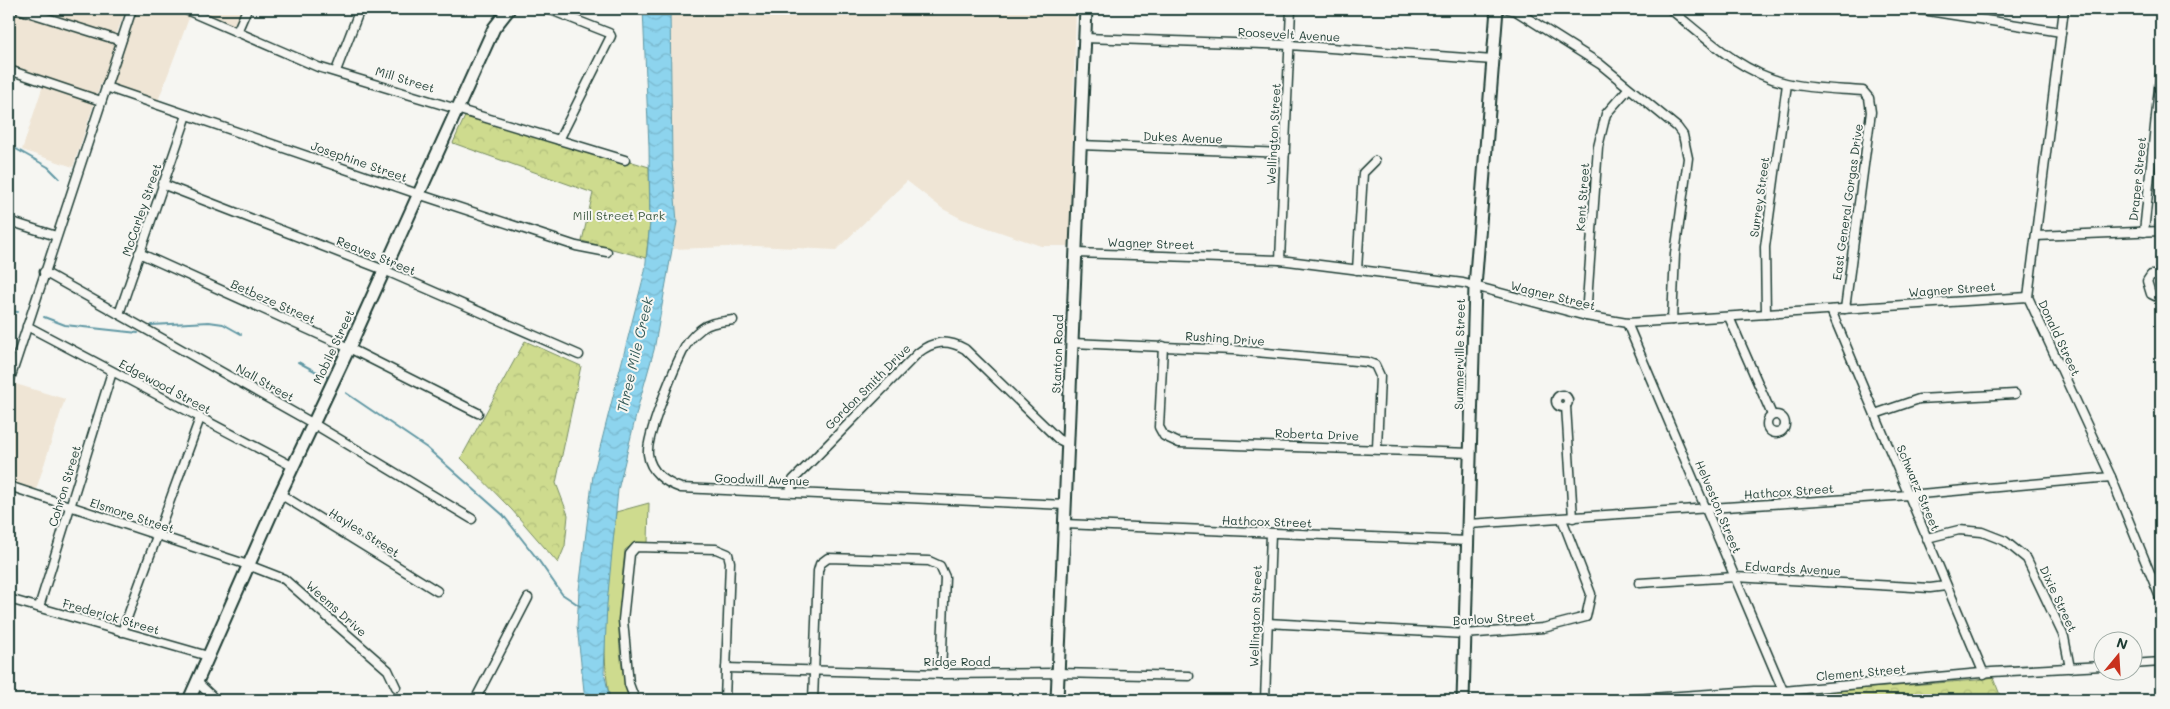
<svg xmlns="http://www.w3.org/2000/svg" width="2170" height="709" viewBox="0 0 2170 709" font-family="Mali,sans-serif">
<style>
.built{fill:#efe5d5}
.grass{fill:#cedb8e;stroke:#768c61}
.forest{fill:url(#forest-crowns);stroke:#768c61}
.water{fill:url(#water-waves);stroke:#6198a4}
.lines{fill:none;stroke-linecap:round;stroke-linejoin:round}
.stream{stroke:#6198a4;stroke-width:2}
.street-casing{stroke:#1f3d34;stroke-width:11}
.secondary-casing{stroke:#1f3d34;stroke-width:15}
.street{stroke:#f6f6f2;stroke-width:8}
.secondary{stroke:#f6f6f2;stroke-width:11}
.labels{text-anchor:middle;stroke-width:4;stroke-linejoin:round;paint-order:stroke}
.street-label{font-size:12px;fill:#1f3d34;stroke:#f6f6f2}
.park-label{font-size:12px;fill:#425d46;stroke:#f6f6f2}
.water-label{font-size:14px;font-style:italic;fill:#355b59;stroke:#f6f6f2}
</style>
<defs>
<pattern id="forest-crowns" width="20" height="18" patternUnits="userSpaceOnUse" patternTransform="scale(1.25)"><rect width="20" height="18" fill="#cedb8e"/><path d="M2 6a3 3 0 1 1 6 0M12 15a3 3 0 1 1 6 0" fill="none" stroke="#b0bd7b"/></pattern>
<pattern id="water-waves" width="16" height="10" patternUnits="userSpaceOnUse" patternTransform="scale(1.25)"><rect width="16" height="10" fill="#8dd4ee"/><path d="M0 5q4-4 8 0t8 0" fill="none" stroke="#79b7cd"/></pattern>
</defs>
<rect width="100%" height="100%" fill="#f6f6f2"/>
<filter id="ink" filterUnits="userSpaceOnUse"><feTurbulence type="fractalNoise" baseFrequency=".02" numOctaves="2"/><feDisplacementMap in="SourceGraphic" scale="10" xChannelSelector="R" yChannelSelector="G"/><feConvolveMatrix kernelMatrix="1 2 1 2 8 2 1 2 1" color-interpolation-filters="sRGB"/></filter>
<g filter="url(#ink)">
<g class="built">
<polygon points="9,9 126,9 113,43 123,47 138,9 242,9 235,27 192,10 158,101 101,83 73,167 22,150 45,79 9,66"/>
<polygon points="670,9 1076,9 1069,246 1041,246 962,219 943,209 907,181 836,250 756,246 673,249 677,222 672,161"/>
<polygon points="9,382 65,399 36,490 9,481"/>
</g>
<path class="grass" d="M 649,503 L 648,543 L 632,545 L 625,550 C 620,602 613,650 630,700 L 610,700 C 598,639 610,573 616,512 Z"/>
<g class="forest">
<polygon points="467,112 649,167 650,223 646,258 582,241 593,193 453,143"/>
<polygon points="525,341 581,366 556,483 568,515 565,546 558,563 512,510 461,458"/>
<polygon points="1993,677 2002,700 1791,700 1788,694 1977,680"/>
</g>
<polygon class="water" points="643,9 670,9 672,161 677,222 654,350 639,403 618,490 607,604 604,672 610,700 585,700 577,626 579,590 593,475 645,271 650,223 649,147"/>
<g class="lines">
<g class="stream">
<polyline points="9,145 48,167 59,178"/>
<polyline points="9,311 18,312"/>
<polyline points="44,317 65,325 138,333"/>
<polyline points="151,325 209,322 223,324 241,334"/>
<polyline points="298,362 326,377"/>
<polyline points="346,393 427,448 503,515 539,561 562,594 580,606"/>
</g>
<defs>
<g id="street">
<polyline points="18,9 121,41"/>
<polyline points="184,9 318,67 625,160"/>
<polyline points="548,9 609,33 611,36 559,140"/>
<polyline points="1508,9 1516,11 1600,64 1677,127 1683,135 1688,158 1675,254 1672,320"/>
<path d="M 1670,9 C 1706,38 1740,72 1786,83 C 1811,89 1838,89 1863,91 L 1869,98 L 1871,112 L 1845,309"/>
<polyline points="1916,9 2061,32"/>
<polyline points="2064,9 2028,297 2111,477 2161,600"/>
<polyline points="237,32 247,9"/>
<polyline points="1084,38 1290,45 1493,60"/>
<polyline points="9,70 101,101"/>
<polyline points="336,71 360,9"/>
<polyline points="106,87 418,194 576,246 607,252"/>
<polyline points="1080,145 1285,153"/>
<polyline points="162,184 384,270 579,355"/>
<polyline points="9,221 56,236"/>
<polyline points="2144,232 2161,68"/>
<polyline points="2036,236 2161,231"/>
<polyline points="139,253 349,348 478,413"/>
<polyline points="1076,253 1280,260 1304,263 1463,283 1586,316 1627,323 2028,297"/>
<polyline points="1280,260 1291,9"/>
<polyline points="1357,270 1363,173 1375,161"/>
<polyline points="44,272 314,424 472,519"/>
<polyline points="2161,275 2151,275 2147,281 2151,294 2161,299"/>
<polyline points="1831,310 1984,674"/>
<polyline points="119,314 187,115"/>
<polyline points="1766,314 1765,247 1787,84"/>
<polyline points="1586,316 1598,147 1606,114 1628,89"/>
<polyline points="1729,317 1772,415"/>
<path d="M 733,320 C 721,322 710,322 701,329 C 693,335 686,344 682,353 C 673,371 646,437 648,454 C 650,472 666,483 681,488 L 1065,505"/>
<polyline points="1627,323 1787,700"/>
<polyline points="27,326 292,466"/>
<polyline points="1072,343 1233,350 1367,362 1375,365 1380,376 1377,448"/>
<polyline points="1163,346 1159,427 1164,436 1179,443 1471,453"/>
<polyline points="9,382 132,9"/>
<circle cx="1562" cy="401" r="6"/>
<polyline points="1566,406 1573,518"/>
<polyline points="1875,414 1919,399 2015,394"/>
<circle cx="1776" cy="424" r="9"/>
<polyline points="9,486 248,565 284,579 388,670 396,687"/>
<path d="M 790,492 L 793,480 L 808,465 L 918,353 C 933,341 947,339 965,349 L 1058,439 L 1068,444"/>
<polyline points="280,494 437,591"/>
<polyline points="1064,524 1468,541"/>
<polyline points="1469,524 1909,495 2111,477"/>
<polyline points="1927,538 1959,530 1982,532 2005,541 2027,559 2064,637 2070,668"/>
<polyline points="1639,583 1735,577 1930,588 1946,586"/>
<polyline points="9,599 208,656"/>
<polyline points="39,607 112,372"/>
<polyline points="1267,623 1465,634 1543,628 1586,617 1591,594 1562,519"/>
<polyline points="122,632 200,418"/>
<polyline points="2132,664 2161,662"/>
<polyline points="726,668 941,674 1058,673 1189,676"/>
<polyline points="197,682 216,700"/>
<polyline points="475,700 528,598"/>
<polyline points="635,700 629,684 623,620 630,554 636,547 716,549 728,554 730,562 725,700"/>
<polyline points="813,700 818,571 820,564 828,558 929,561 940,566 945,577 941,674"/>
<polyline points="1265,700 1271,533"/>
<polyline points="1621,700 1754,691 1783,691 1992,672 2102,666"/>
</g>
<g id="secondary">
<polyline points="189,700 280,494 349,348 494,28 509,9"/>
<polyline points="1057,700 1086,9"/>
<polyline points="1463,700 1475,287 1497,9"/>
</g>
</defs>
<use href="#street" class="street-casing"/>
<use href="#secondary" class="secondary-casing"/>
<use href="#street" class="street"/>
<use href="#secondary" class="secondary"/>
</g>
</g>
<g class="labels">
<g class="street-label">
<text transform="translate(1289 35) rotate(3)" y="4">Roosevelt Avenue</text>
<text transform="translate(405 80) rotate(17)" y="4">Mill Street</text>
<text transform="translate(1274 134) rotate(-87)" y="4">Wellington Street</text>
<text transform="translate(1183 138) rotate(2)" y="4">Dukes Avenue</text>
<text transform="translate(359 162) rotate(19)" y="4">Josephine Street</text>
<text transform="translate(2138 179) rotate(-84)" y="4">Draper Street</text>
<text transform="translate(1583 197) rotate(-86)" y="4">Kent Street</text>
<text transform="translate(1760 197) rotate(-82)" y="4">Surrey Street</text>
<text transform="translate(1848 202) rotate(-82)" y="4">East General Gorgas Drive</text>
<text transform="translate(142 210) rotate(-71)" y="4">McCarley Street</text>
<text transform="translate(1151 244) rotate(2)" y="4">Wagner Street</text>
<text transform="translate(376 256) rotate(22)" y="4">Reaves Street</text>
<text transform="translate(1952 290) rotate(-4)" y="4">Wagner Street</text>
<text transform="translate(1553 296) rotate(14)" y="4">Wagner Street</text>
<text transform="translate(273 302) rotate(24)" y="4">Betbeze Street</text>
<text transform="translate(2059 338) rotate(65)" y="4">Donald Street</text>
<text transform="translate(1225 339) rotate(4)" y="4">Rushing Drive</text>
<text transform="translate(334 347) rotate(-65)" y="4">Mobile Street</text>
<text transform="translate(1058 354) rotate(-88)" y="4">Stanton Road</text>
<text transform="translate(1460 354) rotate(-89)" y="4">Summerville Street</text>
<text transform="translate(265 383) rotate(29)" y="4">Nall Street</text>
<text transform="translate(165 387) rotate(28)" y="4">Edgewood Street</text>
<text transform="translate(868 387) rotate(-45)" y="4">Gordon Smith Drive</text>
<text transform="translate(1317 435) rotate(2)" y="4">Roberta Drive</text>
<text transform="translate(762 480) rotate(2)" y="4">Goodwill Avenue</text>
<text transform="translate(65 486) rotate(-73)" y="4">Cohron Street</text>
<text transform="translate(1918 488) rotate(67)" y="4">Schwarz Street</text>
<text transform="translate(1789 492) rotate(-4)" y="4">Hathcox Street</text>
<text transform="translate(1718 507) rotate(67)" y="4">Helveston Street</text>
<text transform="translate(132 516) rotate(18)" y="4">Elsmore Street</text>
<text transform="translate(1267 522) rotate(2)" y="4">Hathcox Street</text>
<text transform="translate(364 533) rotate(32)" y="4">Hayles Street</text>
<text transform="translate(1793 569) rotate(3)" y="4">Edwards Avenue</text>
<text transform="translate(2058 599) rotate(65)" y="4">Dixie Street</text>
<text transform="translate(336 609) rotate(42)" y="4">Weems Drive</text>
<text transform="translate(1256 616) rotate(-88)" y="4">Wellington Street</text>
<text transform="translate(111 617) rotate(16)" y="4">Frederick Street</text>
<text transform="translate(1494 619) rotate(-3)" y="4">Barlow Street</text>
<text x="957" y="666">Ridge Road</text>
<text transform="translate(1861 673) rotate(-5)" y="4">Clement Street</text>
</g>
<g class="park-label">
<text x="619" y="220">Mill Street Park</text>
</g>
<g class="water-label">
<text transform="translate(635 355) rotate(-77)" y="5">Three Mile Creek</text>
</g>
</g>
<rect width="2170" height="709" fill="none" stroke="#f6f6f2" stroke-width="30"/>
<rect x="15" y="15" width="2140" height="679" fill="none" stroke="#1f3d34" stroke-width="2" filter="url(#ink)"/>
<g transform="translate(2118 656) rotate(18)"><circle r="24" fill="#f6f6f2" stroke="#a0aca6"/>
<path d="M0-4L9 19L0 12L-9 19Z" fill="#c8321e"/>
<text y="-8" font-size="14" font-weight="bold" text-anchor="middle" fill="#1f3d34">N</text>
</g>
</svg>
